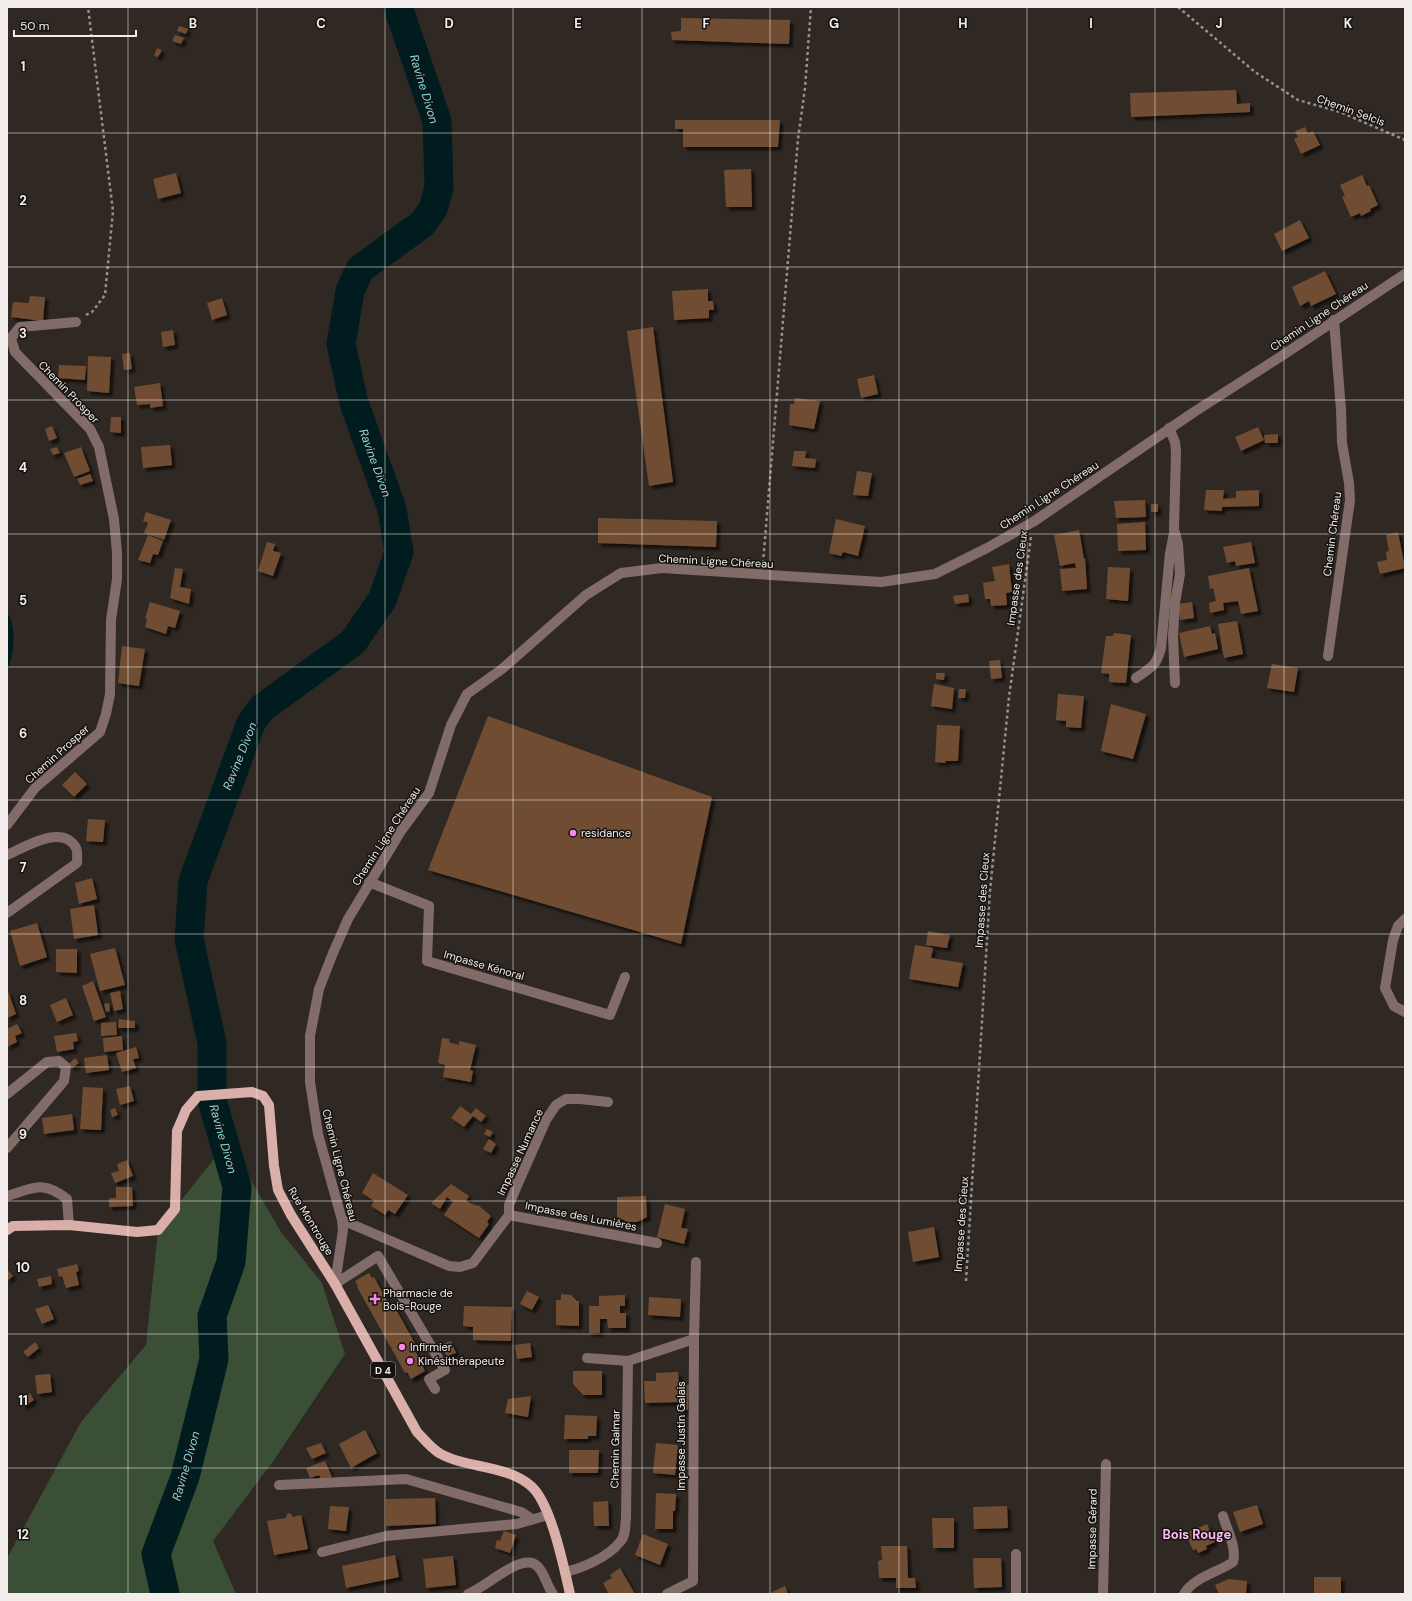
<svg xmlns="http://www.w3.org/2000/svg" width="1412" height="1601" viewBox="0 0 1412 1601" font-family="'DM Sans',sans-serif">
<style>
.green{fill:#3a4f35}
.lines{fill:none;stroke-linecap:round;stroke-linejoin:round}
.stream{stroke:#001c1e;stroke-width:5}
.river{stroke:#001c1e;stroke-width:29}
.building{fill:#704e33;filter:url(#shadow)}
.path{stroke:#97918d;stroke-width:2.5;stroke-dasharray:3 3;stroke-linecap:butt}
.minor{stroke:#826c69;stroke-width:10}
.major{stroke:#daafa9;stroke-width:10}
.grid{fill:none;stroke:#f2edea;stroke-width:1;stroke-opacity:0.55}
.poi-dot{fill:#fa87e7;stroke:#15120f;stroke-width:1.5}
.labels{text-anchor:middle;stroke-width:3;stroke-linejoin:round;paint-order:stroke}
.shield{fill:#15120f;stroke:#b0aba8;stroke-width:1}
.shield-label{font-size:10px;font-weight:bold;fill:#f2edea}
.street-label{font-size:11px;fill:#f2edea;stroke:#15120f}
.poi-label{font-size:11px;fill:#f2edea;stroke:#15120f;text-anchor:start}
.water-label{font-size:12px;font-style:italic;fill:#7cdce4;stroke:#15120f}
.quarter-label{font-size:13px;font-weight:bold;fill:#febdf1;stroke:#15120f}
.grid-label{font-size:13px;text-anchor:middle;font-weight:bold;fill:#f2edea;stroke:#15120f;stroke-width:3;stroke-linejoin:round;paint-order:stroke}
</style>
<defs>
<filter id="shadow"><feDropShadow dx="3.5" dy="3.5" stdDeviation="1" flood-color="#0009"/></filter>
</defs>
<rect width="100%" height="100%" fill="#2f2823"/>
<polygon class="green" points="228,1141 281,1232 322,1283 345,1354 274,1460 213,1541 236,1594 7,1594 7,1558 81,1422 146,1345 158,1230"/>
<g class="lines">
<path class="stream" d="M 7,617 C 13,631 11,650 7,665"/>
<polyline class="river" points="165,1594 156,1554 185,1477 214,1359 212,1316 231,1262 237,1187 212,1100 212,1043 189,939 193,881 251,723 262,708 353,642 382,600 399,552 392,509 354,403 341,344 350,291 360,269 422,224 433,209 439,188 437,121 398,7"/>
</g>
<g class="building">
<polygon points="681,18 790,20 789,44 672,40 671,32 681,31"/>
<polygon points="179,26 188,29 186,34 177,31"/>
<polygon points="175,35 184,38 181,44 172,41"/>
<polygon points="157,48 162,50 158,57 154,56"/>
<polygon points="1236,90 1237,104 1250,103 1250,112 1131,117 1130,93"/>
<polygon points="675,120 780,120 778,147 683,147 683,129 675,129"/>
<polygon points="1305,127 1308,133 1313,131 1320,145 1301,154 1294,139 1298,137 1295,131"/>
<polygon points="751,169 752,207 726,207 724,170"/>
<polygon points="176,173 181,193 158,199 153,179"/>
<polygon points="1362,175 1367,186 1369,185 1378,205 1370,209 1371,211 1361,216 1360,213 1351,217 1342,197 1345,196 1340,185"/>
<polygon points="1300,220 1309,238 1282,251 1274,234"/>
<polygon points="1325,271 1336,294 1311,306 1309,301 1300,306 1292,287"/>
<polygon points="708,289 708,301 713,301 714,310 709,310 709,318 674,320 672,291"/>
<polygon points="30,296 45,297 43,321 11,317 13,302 29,303"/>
<polygon points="222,298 227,315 212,320 207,303"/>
<polygon points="653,327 673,482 649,486 627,331"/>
<polygon points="173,330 175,345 163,347 161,332"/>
<polygon points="130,353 132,369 124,370 122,354"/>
<polygon points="88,356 111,357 109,393 87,391"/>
<polygon points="59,365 86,366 85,380 58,378"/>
<polygon points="874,375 878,394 861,398 857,379"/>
<polygon points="160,383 163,406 150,408 150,404 137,405 134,387"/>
<polygon points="795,398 820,401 814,429 789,425 790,404 794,404"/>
<polygon points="111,417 121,417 121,433 110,432"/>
<polygon points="52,426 57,438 49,441 45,429"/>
<polygon points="1258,427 1264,440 1241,451 1235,437"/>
<polygon points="1278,434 1278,443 1265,443 1264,435"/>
<polygon points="170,445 172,465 143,468 141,447"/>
<polygon points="57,447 60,453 53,455 50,449"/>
<polygon points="81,447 90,471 74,477 64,453"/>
<polygon points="794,451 806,451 805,458 816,459 815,468 792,466"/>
<polygon points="857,471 872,473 868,496 853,495"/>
<polygon points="90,474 93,481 80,485 77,479"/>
<polygon points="1206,490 1224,490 1223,499 1236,498 1236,491 1259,490 1259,506 1222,507 1222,511 1204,510"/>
<polygon points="1145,500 1146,517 1116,518 1114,501"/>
<rect x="1151" y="504" width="7" height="8"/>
<polygon points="146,512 171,520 164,540 144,533 148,523 143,521"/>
<polygon points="598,518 717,521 716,547 598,543"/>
<polygon points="836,519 865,526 858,556 843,552 841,556 829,553"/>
<polygon points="1145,522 1146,550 1118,551 1117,524"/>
<polygon points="1079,530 1084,559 1085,558 1087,589 1062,591 1060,569 1076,568 1075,563 1060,566 1054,535"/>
<polygon points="1398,532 1405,568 1380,574 1377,562 1387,560 1386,552 1389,551 1386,535"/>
<polygon points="148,535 163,541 158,555 153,554 150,563 138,560"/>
<polygon points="267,542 275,544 273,551 281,553 273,576 258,571"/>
<polygon points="1251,542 1255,563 1236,566 1235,561 1227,563 1223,547"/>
<polygon points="1009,564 1012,592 1006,593 1007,605 991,606 990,599 985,599 983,583 995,581 992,567"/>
<polygon points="1108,567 1130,568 1128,601 1106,599"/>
<polygon points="175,568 183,569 180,587 191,589 189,604 170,598"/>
<polygon points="1249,568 1258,611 1241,614 1238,601 1223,603 1224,610 1210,613 1209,603 1216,601 1213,588 1210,589 1208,576"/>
<polygon points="968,594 969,602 955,604 953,596"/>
<polygon points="150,602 180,611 175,628 168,626 166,634 145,627 147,619 145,618"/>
<polygon points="1192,602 1194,618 1180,620 1178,604"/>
<polygon points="1237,621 1243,654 1224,658 1218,624"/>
<polygon points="1210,626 1212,634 1215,633 1218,649 1184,657 1179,633"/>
<polygon points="1114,633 1131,635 1126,683 1109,682 1109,674 1101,673 1106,636 1113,636"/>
<polygon points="122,646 145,649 139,686 118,683"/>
<polygon points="1000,660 1002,678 991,679 989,661"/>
<polygon points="1272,664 1298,668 1294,692 1267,688"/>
<polygon points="936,673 945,673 944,680 936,679"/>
<polygon points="934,684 954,688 952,709 931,706"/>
<polygon points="959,689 966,689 965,698 958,698"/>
<polygon points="1058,694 1084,696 1081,728 1066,727 1066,721 1056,720"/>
<polygon points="1111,704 1146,714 1133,759 1101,751"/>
<polygon points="488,716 712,797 681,944 428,870"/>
<polygon points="937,725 960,726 958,761 945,761 946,763 935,762"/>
<polygon points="75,772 87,784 74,797 62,785"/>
<polygon points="88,819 105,820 103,842 86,841"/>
<polygon points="92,878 97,899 79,904 75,883"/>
<polygon points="94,905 98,935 74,939 70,909"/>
<polygon points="37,923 47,957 20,966 10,931"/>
<polygon points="928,931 950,935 947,948 926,945"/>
<polygon points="915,945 933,948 931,958 963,963 958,987 909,979"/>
<polygon points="115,948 125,985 100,991 90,954"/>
<polygon points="56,949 77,949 77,973 56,972"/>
<polygon points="93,981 106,1017 94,1021 82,986"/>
<polygon points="7,991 8,991 16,1014 7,1018"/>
<polygon points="120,991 123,1009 114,1011 110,993"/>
<polygon points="66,998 73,1015 57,1022 50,1005"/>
<polygon points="109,1003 110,1011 106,1012 104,1004"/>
<polygon points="119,1019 135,1021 135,1028 118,1028"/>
<polygon points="116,1022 117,1035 101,1036 101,1023"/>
<polygon points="17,1024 22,1033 15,1036 17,1042 7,1047 7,1029"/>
<polygon points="76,1033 78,1041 73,1042 74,1049 57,1052 54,1036"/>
<polygon points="122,1036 123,1050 104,1052 103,1038"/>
<polygon points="442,1038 450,1039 449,1042 459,1045 459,1041 476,1045 470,1070 473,1071 471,1082 443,1077 445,1065 438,1063"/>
<polygon points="136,1047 139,1058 133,1059 136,1068 122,1072 116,1053"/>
<polygon points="107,1055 109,1070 86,1073 84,1058"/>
<polygon points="75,1058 79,1063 72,1068 69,1064"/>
<polygon points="130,1086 134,1101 120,1105 116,1089"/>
<polygon points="83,1087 103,1088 101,1130 80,1129"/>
<polygon points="460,1106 471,1114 476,1108 486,1116 481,1122 473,1116 464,1127 451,1118"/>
<polygon points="115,1108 118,1115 112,1117 110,1110"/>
<polygon points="72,1114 74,1130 44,1134 42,1118"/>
<polygon points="487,1129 493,1132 490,1137 484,1134"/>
<polygon points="489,1139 496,1144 491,1153 483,1149"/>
<polygon points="127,1160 133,1176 115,1183 111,1173 119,1171 117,1164"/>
<polygon points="373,1173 408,1195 395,1214 388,1210 385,1215 371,1206 374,1201 362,1193"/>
<polygon points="451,1184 469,1196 466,1201 477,1206 478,1205 491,1216 487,1222 489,1224 479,1238 444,1215 453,1202 447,1197 440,1209 431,1203"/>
<polygon points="116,1187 132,1187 133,1206 109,1207 109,1198 116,1198"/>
<polygon points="646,1196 647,1217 637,1222 628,1222 617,1217 617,1197"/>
<polygon points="665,1204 685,1209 681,1228 688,1229 684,1244 657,1237"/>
<polygon points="934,1227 939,1257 913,1262 908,1232"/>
<polygon points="77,1264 79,1271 76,1272 79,1285 66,1288 62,1276 59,1277 57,1269"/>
<polygon points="7,1269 13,1276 7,1281"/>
<polygon points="369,1273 372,1278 374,1277 390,1306 393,1304 417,1347 414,1348 425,1371 411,1379 407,1372 405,1373 390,1346 357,1287 358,1286 355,1281"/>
<polygon points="51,1276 52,1284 39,1287 37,1279"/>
<polygon points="527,1291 539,1297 532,1310 520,1304"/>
<polygon points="561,1294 571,1295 577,1301 579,1301 579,1326 556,1325 556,1300 561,1300"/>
<polygon points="625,1295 625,1306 620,1306 620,1313 626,1313 626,1328 608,1328 607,1319 600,1319 600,1333 589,1333 589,1306 599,1306 599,1296"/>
<polygon points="649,1297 681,1299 680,1317 648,1315"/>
<polygon points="48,1305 54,1319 42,1324 35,1309"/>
<polygon points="464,1306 512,1307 511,1341 473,1340 473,1327 463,1326"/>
<polygon points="451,1341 456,1353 447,1356 440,1345"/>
<polygon points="35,1342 39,1348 28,1357 23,1352"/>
<polygon points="530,1343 532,1357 517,1359 515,1345"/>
<polygon points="573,1371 602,1371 602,1395 583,1395 573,1384"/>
<polygon points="678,1372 679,1385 689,1385 688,1410 679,1410 679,1402 645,1403 644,1381 656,1381 656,1373"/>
<polygon points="50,1374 52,1392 37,1394 35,1375"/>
<polygon points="30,1393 34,1400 24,1407 19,1400"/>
<polygon points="531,1396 528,1417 505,1413 508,1399"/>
<polygon points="565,1415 597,1416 596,1436 588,1436 588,1439 564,1439"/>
<polygon points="365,1430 377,1453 351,1468 339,1444"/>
<polygon points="321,1443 326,1453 312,1459 306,1448"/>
<polygon points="656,1443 678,1445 675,1475 653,1473"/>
<polygon points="569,1450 599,1450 598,1473 569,1473"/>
<polygon points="325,1461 332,1477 322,1481 319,1475 310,1478 306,1468"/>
<polygon points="656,1493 676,1494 675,1511 673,1511 673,1529 655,1529"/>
<polygon points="435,1498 436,1524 386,1526 386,1499"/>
<polygon points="608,1501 609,1526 594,1526 593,1502"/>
<polygon points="1257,1505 1263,1524 1240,1532 1233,1512"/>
<polygon points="330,1506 349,1507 346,1531 328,1529"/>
<polygon points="1007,1506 1008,1528 974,1529 973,1507"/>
<polygon points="290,1513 293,1517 301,1515 308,1549 274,1555 267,1521 286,1518 287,1514"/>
<polygon points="932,1518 954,1518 954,1548 933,1548"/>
<polygon points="1207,1524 1215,1542 1206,1546 1207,1549 1198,1553 1196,1549 1193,1550 1188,1539 1191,1538 1188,1532"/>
<polygon points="504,1531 516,1535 510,1553 495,1548 497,1540 500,1541"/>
<polygon points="643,1534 668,1544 660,1565 635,1555"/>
<polygon points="881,1546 907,1546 908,1578 915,1578 916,1588 896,1588 896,1578 879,1578 878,1561 882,1560"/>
<polygon points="395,1555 399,1577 346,1588 342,1566"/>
<polygon points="453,1556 456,1585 426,1588 423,1559"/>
<polygon points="973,1558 1001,1558 1002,1587 974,1588"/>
<polygon points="620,1568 635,1594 609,1594 603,1583 612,1578 610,1575"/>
<rect x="1314" y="1577" width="27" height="17"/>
<polygon points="1229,1579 1247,1581 1246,1594 1219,1594 1215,1585"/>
<polygon points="785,1586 788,1594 768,1594"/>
</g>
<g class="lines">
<g class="path">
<polyline points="1178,7 1255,72 1298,100 1340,112 1405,140"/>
<polyline points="86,315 92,312 105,295 113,211 88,7"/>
<polyline points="763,563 798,139 805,88 811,7"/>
<polyline points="966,1281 990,891 1009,697 1031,537"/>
</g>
<g class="minor">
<polyline points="1169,428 1175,442 1176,452 1174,529 1178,544 1180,574 1175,603 1173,636 1175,683"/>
<polyline points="1328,656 1350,500 1349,483 1342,443 1341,410 1334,320"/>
<path d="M 1136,678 C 1151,668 1157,665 1161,648 L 1170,553 L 1174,533"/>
<polyline points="7,825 35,788 100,732 106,714 110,694 111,620 117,579 117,553 114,519 99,447 90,429 15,352 11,338 20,327 76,322"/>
<path d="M 7,855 C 25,847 63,823 76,848 C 78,852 77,859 77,863 L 7,913"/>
<polyline points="369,882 429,906 427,961 610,1015 625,977"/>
<polyline points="1405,919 1398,926 1393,940 1385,988 1394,1006 1405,1012"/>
<polyline points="7,1094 47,1062 59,1061 66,1067 64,1081 7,1148"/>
<path d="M 7,1196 C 34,1188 42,1180 67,1199 L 69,1225"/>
<polyline points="509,1215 509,1205 516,1188 546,1120 556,1105 566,1099 580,1099 608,1102"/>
<polyline points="342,1220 449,1266 460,1267 473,1263 509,1215 657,1243"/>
<polyline points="335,1284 343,1230 342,1220 318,1134 310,1082 310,1036 319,989 333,953 348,919 401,831 429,793 451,725 467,694 502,669 586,595 621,573 662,568 881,582 935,574 987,548 1033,522 1194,412 1280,357 1405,274"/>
<polyline points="335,1284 378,1256 445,1370 429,1379 435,1389"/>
<polyline points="587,1358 628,1361"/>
<polyline points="279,1485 406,1479 521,1512 532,1519"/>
<polyline points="322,1552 386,1536 517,1524 548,1515"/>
<path d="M 565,1572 C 583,1568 608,1557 620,1542 C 626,1536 625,1526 626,1518 L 628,1361 L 694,1339"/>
<path d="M 468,1594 C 484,1589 520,1553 536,1565 C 545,1572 546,1585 553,1594"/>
<polyline points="667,1594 693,1581 694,1339 696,1262"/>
<polyline points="1016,1594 1016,1554"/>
<polyline points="1103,1594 1106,1464"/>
<path d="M 1184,1594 C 1194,1577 1217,1573 1233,1562 C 1237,1548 1227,1530 1223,1516"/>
</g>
<path class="major" d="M 7,1230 L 13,1226 L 69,1225 L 137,1232 L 158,1230 L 175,1209 L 177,1131 L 186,1110 L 198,1096 L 252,1092 L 263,1096 L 269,1105 L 274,1166 L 278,1190 L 291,1215 L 335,1284 L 417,1432 C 424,1439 430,1447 439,1453 C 467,1469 505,1464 531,1486 C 551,1503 564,1568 570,1594"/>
</g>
<path class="grid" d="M 128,7 L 128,1594M 257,7 L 257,1594M 385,7 L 385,1594M 513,7 L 513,1594M 642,7 L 642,1594M 770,7 L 770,1594M 899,7 L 899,1594M 1027,7 L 1027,1594M 1155,7 L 1155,1594M 1284,7 L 1284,1594M 7,133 L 1405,133M 7,267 L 1405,267M 7,400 L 1405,400M 7,534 L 1405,534M 7,667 L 1405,667M 7,800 L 1405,800M 7,934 L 1405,934M 7,1067 L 1405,1067M 7,1201 L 1405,1201M 7,1334 L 1405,1334M 7,1468 L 1405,1468"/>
<g class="poi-dot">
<circle cx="573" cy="833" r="4"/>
<path d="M373 1293h4v4h4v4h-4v4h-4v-4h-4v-4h4z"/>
<circle cx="402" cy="1347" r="4"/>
<circle cx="410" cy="1361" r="4"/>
</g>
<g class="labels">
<rect class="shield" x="371" y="1362" width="24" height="16" rx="3"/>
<g class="shield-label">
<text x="383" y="1374">D 4</text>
</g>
<g class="street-label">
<text transform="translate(1351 110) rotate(20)" y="4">Chemin Selcis</text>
<text transform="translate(1319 316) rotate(-34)" y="4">Chemin Ligne Chéreau</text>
<text transform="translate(69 392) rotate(46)" y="4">Chemin Prosper</text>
<text transform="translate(1049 495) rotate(-33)" y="4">Chemin Ligne Chéreau</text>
<text transform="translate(1332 534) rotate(-83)" y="4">Chemin Chéreau</text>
<text transform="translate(716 561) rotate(3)" y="4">Chemin Ligne Chéreau</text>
<text transform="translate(1017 578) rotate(-82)" y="4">Impasse des Cieux</text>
<text transform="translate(57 754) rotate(-42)" y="4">Chemin Prosper</text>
<text transform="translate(386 836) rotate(-57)" y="4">Chemin Ligne Chéreau</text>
<text transform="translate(982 900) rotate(-86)" y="4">Impasse des Cieux</text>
<text transform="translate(484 965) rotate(16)" y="4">Impasse Kénoral</text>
<text transform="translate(520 1152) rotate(-65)" y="4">Impasse Numance</text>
<text transform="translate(340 1165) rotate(76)" y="4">Chemin Ligne Chéreau</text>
<text transform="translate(581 1216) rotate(11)" y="4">Impasse des Lumières</text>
<text transform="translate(311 1221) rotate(59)" y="4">Rue Montrouge</text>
<text transform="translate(961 1224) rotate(-86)" y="4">Impasse des Cieux</text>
<text transform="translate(681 1436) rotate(-90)" y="4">Impasse Justin Galais</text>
<text transform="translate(615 1449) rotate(-89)" y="4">Chemin Galmar</text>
<text transform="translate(1092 1529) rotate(-89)" y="4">Impasse Gérard</text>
</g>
<g class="poi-label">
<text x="581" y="837">residance</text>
<text x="383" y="1297">Pharmacie de<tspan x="383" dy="13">Bois-Rouge</tspan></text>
<text x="410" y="1351">Infirmier</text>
<text x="418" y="1365">Kinésithérapeute</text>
</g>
<g class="water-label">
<text transform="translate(424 89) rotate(73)" y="4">Ravine Divon</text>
<text transform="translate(375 463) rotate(70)" y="4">Ravine Divon</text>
<text transform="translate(240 756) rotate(-68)" y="4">Ravine Divon</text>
<text transform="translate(223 1139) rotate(74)" y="4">Ravine Divon</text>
<text transform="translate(186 1466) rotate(-74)" y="4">Ravine Divon</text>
</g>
<g class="quarter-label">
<text x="1197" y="1539">Bois Rouge</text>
</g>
</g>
<g class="grid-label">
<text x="193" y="28">B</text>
<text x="321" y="28">C</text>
<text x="449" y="28">D</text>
<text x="578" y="28">E</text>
<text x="706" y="28">F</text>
<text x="834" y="28">G</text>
<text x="963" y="28">H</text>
<text x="1091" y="28">I</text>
<text x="1219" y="28">J</text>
<text x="1348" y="28">K</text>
<text x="23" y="71">1</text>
<text x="23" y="205">2</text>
<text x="23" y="338">3</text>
<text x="23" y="472">4</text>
<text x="23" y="605">5</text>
<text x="23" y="738">6</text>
<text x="23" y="872">7</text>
<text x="23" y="1005">8</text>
<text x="23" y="1139">9</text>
<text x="23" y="1272">10</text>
<text x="23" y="1405">11</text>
<text x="23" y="1539">12</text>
</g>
<rect width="1412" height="1601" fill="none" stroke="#f2edea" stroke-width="16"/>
<path d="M14 30v6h122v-6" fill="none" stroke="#f2edea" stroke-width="2"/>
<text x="20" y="30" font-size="12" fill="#f2edea" stroke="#15120f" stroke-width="3" paint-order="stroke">50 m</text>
</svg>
